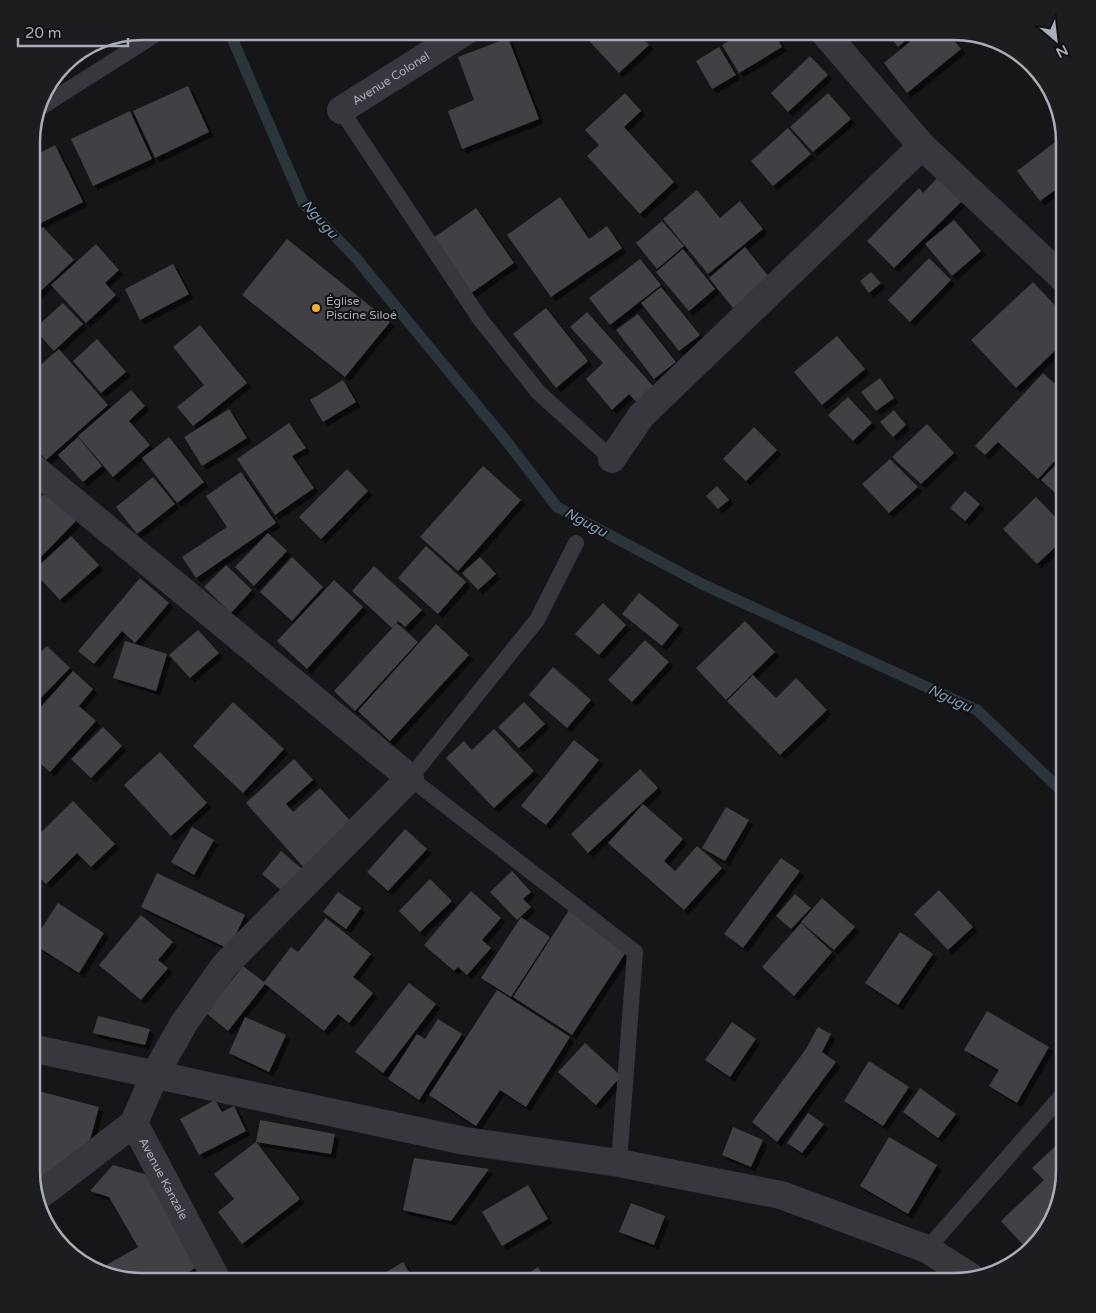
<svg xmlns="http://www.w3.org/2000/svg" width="1096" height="1313" viewBox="0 0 1096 1313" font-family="'Varela Round',sans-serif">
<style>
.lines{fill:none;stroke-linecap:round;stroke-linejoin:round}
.stream{stroke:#2c353c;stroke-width:11}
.building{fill:#404145;filter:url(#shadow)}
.service{stroke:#37383d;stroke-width:16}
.minor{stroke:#37383d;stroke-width:28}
.tertiary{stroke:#37383d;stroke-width:28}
.poi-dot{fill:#f2b134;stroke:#111113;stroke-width:2}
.labels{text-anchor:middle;stroke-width:4;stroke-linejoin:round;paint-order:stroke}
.street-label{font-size:12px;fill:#a8adb8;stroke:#111113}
.poi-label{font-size:12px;fill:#a8adb8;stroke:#111113;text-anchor:start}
.water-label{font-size:14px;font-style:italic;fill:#7f9bb3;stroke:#111113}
.rim{fill:none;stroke:#a8adb8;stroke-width:2.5}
</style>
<defs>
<filter id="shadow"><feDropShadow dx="4.5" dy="4.5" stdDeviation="0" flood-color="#0009"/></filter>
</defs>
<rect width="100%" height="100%" fill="#161618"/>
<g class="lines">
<polyline class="stream" points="229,31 303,203 355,257 508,443 557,507 702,584 977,710 1065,794"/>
</g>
<g class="building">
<polygon points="580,31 636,31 649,45 619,73"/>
<polygon points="745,31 773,31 782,47 739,73 722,45"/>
<polygon points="886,31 917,31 898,47"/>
<polygon points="923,31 947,31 961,49 907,93 884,63"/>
<polygon points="508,38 539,119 462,149 448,111 474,100 458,57"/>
<polygon points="719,47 736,75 712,89 696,61"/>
<polygon points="810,56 828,75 788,112 771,93"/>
<polygon points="1020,56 1043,77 1034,82"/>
<polygon points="188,86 209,132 155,158 133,111"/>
<polygon points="625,93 641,111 624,127 674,182 640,214 587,156 599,145 585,130"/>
<polygon points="828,93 851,119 813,152 790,127"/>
<polygon points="130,111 152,159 93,186 71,139"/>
<polygon points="788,128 811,154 773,186 751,161"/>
<polygon points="1063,136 1065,141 1065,183 1040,201 1017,171"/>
<polygon points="55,145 83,202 31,228 32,157"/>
<polygon points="940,175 964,199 894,268 867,241 919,188 923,193"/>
<polygon points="697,190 720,218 740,201 763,229 708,274 663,219"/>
<polygon points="560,197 589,239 607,226 622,248 551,297 507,235"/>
<polygon points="476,208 514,263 467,296 429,241"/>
<polygon points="954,220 981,251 952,276 925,244"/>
<polygon points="662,221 684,246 657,269 636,243"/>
<polygon points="43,227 74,260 31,300 31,238"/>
<polygon points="287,239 390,322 345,377 242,295"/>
<polygon points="96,244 119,270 105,283 116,295 86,323 51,285"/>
<polygon points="745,247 770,278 733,308 709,278"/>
<polygon points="683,249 715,289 689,311 656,272"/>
<polygon points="929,258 951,280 910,322 888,300"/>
<polygon points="640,259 661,285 610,325 589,298"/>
<polygon points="173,264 189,294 140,320 125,289"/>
<polygon points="871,272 881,283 869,293 860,281"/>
<polygon points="1033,282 1065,316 1065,341 1016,388 971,340"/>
<polygon points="661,287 700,335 679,351 641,303"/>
<polygon points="63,303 83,324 54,351 34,329"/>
<polygon points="546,308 588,361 556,388 513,334"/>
<polygon points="587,312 661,395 643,409 629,394 612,410 586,379 603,363 570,327"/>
<polygon points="638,314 676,362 654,379 616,330"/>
<polygon points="200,325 247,383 193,426 177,407 204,385 173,347"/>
<polygon points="837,336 865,369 822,405 794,372"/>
<polygon points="97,339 126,372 101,393 73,361"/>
<polygon points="59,349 108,405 46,460 31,443 31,373"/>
<polygon points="1043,373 1065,393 1065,450 1038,479 998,442 985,455 975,446"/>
<polygon points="880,378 894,398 876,411 861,392"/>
<polygon points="343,380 356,402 323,422 310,400"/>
<polygon points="131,390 145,406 129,421 150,445 113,477 78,436"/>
<polygon points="848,397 872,423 853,441 828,415"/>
<polygon points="229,409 247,438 202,466 184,437"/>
<polygon points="894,410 906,425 893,437 880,422"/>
<polygon points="289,423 306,448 292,456 314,488 275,515 237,459"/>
<polygon points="927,424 954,453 921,484 892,457"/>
<polygon points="754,427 777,450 746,481 723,459"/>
<polygon points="78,437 102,466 83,482 58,455"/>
<polygon points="169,437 204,482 177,503 142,458"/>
<polygon points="1065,455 1065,502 1041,480"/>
<polygon points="890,459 918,487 889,513 862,484"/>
<polygon points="483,466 521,500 458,571 420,537"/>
<polygon points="347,469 368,491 321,539 299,517"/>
<polygon points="241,472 276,523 196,578 182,557 227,527 206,496"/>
<polygon points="153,477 175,504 137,534 116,507"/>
<polygon points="717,486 729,500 718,509 706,496"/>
<polygon points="965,491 980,504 965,521 950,508"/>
<polygon points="46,492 76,521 37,561 31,556 31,532 35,527 31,524 31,507"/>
<polygon points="1036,497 1065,527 1065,538 1037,564 1003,529"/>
<polygon points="268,533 287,551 254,586 235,567"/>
<polygon points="71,536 99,565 60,600 33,571"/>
<polygon points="426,546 466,582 438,614 398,578"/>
<polygon points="292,557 323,587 292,621 260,592"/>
<polygon points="480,557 496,574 478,590 462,573"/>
<polygon points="226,565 252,590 231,613 204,587"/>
<polygon points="374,566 422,610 405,627 398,621 392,628 352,591"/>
<polygon points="140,578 169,603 135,643 122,631 94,664 78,651"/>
<polygon points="334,580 363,607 307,669 277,641"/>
<polygon points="639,593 679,625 662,646 622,614"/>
<polygon points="603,603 626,625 599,655 575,634"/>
<polygon points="745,621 775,652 726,700 696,668"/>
<polygon points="397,623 418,642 355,711 334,691"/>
<polygon points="436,624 469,655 390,741 358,711"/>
<polygon points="198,630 219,653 190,678 169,655"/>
<polygon points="645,640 669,662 632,702 608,680"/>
<polygon points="125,641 167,654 156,691 113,678"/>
<polygon points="47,646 70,668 31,708 31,662"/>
<polygon points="553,667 591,700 567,728 529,695"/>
<polygon points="73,671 93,689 79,706 96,721 50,772 31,755 31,718"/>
<polygon points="753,675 776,698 796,678 827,710 780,755 727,701"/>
<polygon points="233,702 284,749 243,793 193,746"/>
<polygon points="524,702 545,724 519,748 498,727"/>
<polygon points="103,727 122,746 91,778 71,759"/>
<polygon points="494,729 534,771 494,808 446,758 464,741 472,750"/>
<polygon points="574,740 599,760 546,825 521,806"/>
<polygon points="160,752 207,803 171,836 124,785"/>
<polygon points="294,759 313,780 286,804 293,812 320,788 355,826 306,870 246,803"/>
<polygon points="640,769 658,788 588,853 571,834"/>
<polygon points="73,801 115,844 91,867 77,853 46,884 31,869 31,842"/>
<polygon points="643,804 683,839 664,861 675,871 697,846 722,868 684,910 608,843"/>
<polygon points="726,807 749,820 725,861 702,848"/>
<polygon points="192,827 214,840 194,875 171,862"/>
<polygon points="405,829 427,849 388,891 367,872"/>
<polygon points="281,851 308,874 289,897 262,874"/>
<polygon points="781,858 800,871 743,948 724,934"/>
<polygon points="512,871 531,892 523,899 531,907 517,920 490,892"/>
<polygon points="157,873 245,915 229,949 141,907"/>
<polygon points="430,879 452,901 420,932 399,911"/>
<polygon points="939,890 973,927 948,950 914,914"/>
<polygon points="471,891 501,918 482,940 491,948 467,975 458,967 454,971 424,945"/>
<polygon points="338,892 361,908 346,929 323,912"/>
<polygon points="795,894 811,908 791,929 776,916"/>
<polygon points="822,898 855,927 834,950 801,922"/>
<polygon points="58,903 104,933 79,973 32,943"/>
<polygon points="569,910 628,949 572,1035 513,997"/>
<polygon points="141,915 173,942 158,960 168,968 141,1000 99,965"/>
<polygon points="521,917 550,937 511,997 481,978"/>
<polygon points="326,918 371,954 353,977 373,993 349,1023 338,1014 324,1031 265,984 228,1031 206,1013 243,966 264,982 291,947 298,952"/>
<polygon points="801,923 832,952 794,996 762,967"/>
<polygon points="900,932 933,954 898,1005 865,983"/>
<polygon points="409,983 436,1004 383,1073 355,1052"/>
<polygon points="497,990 570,1037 526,1107 500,1090 476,1126 429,1095"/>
<polygon points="987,1011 1049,1047 1017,1103 989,1086 999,1070 964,1050"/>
<polygon points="98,1016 150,1029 145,1045 93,1033"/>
<polygon points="245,1017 286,1035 269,1072 229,1053"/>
<polygon points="438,1019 462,1034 419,1100 388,1079 417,1034 425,1039"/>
<polygon points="732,1022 756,1039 730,1077 705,1060"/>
<polygon points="818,1027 831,1034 822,1052 836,1062 777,1142 752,1122 806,1049"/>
<polygon points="585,1043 621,1076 596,1105 558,1072"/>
<polygon points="869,1061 909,1087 883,1126 844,1101"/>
<polygon points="920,1088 956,1114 938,1138 903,1112"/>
<polygon points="31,1089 99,1107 90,1140 37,1191 31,1172"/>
<polygon points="215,1100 222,1112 234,1106 246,1131 199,1155 180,1119"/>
<polygon points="808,1113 824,1124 802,1153 787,1143"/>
<polygon points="260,1120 335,1134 331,1154 256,1142"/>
<polygon points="733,1127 763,1140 751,1167 722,1155"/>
<polygon points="889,1137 937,1165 908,1214 860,1186"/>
<polygon points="1065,1137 1065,1172 1060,1189 1056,1193 1058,1195 1050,1226 1045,1232 1043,1229 1024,1246 1001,1221 1044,1180 1032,1168"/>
<polygon points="256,1142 300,1199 242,1244 218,1212 234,1199 214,1174"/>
<polygon points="414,1158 489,1169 451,1221 403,1210"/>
<polygon points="113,1165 148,1175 200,1265 172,1282 141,1282 96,1271 138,1247 109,1197 90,1191"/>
<polygon points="528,1185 548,1219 502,1246 482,1212"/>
<polygon points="631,1203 665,1216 654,1245 619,1232"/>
<polygon points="403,1262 414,1280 412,1282 374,1282 373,1280"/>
<polygon points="538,1267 547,1282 516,1282"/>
<polygon points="198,1271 204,1282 179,1282"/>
</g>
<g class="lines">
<g class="service">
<polyline points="38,109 153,36"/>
<polyline points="341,110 480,319 538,392 612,459"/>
<polyline points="576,543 537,620 410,778 635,952 619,1163"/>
<polyline points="927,1249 1065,1092"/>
</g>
<g class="minor">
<polyline points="823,31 922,146 1065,280"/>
<path id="s1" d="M 341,110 L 466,31"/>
<polyline points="612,459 641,416 922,146"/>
<path id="s2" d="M 31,466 L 410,778 L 225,965 L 184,1023 L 155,1074 L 134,1123 L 218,1282"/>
<polyline points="39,1196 134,1123"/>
</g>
<polyline class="tertiary" points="31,1048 465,1141 619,1163 781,1195 927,1249 971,1277"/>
</g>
<circle class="poi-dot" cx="316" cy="308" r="5"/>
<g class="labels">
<g class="street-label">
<text dy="4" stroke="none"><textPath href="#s1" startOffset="59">Avenue Colonel</textPath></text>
<text dy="4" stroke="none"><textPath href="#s2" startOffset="1000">Avenue Kanzale</textPath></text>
</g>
<g class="poi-label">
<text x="326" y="305">Église<tspan x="326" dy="14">Piscine Siloé</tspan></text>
</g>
<g class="water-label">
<text transform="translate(320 219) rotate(48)" y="5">Ngugu</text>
<text transform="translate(586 522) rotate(28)" y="5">Ngugu</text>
<text transform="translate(950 698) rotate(25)" y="5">Ngugu</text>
</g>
</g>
<path d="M0 0H1096V1313H0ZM142 40H954A102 102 0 0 1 1056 142V1171A102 102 0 0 1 954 1273H142A102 102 0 0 1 40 1171V142A102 102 0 0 1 142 40Z" fill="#1d1d20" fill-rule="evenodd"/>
<path class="rim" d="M142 40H954A102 102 0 0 1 1056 142V1171A102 102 0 0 1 954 1273H142A102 102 0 0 1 40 1171V142A102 102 0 0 1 142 40Z"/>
<g transform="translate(1056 40) rotate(152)" stroke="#111113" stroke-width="4" paint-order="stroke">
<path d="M0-4L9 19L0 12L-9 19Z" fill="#a8adb8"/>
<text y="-8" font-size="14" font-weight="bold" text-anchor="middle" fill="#a8adb8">N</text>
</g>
<path d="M18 38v8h110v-8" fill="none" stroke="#a8adb8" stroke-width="2.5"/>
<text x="25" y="38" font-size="15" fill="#a8adb8" stroke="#111113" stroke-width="4" paint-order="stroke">20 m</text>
</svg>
